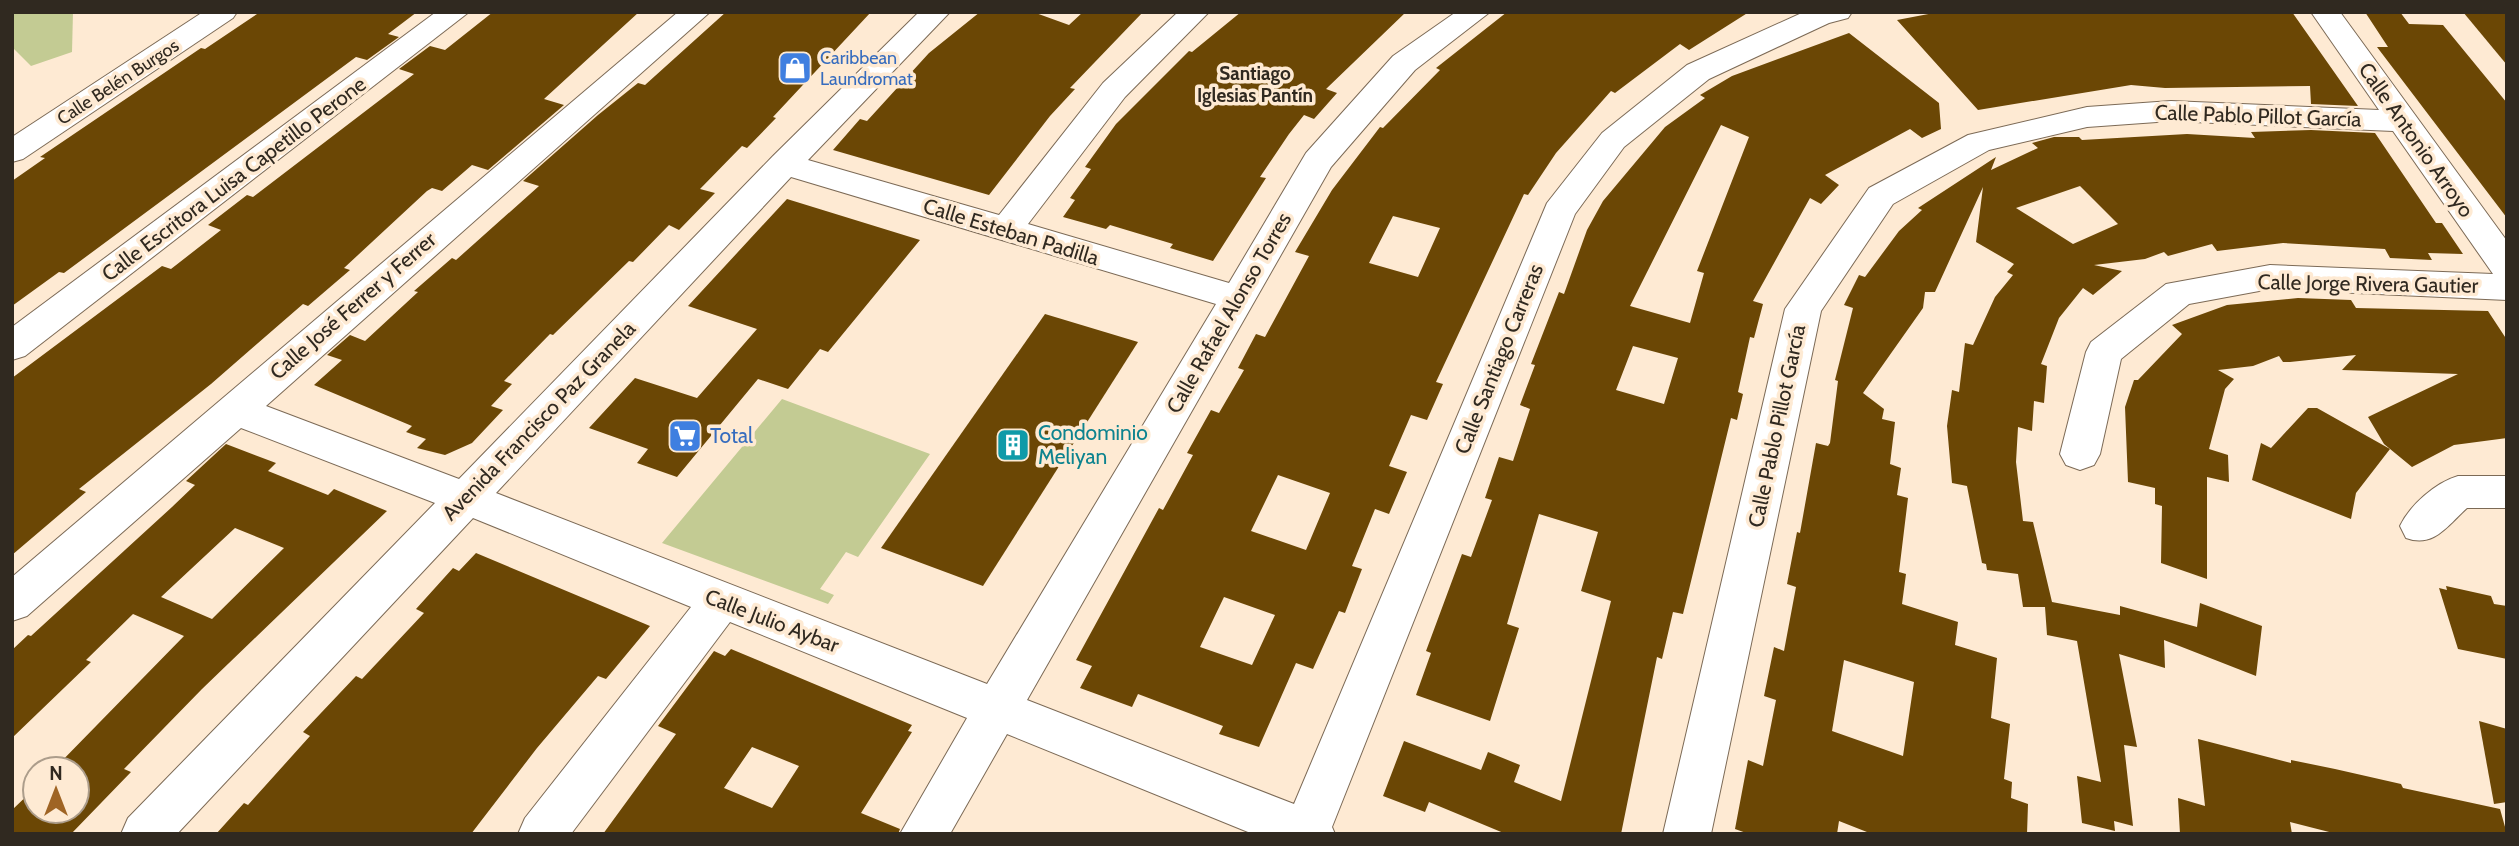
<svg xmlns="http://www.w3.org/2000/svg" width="2519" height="846" viewBox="0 0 2519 846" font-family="Cabin,sans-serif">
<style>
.green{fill:#c3cb93}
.building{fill:#6b4705;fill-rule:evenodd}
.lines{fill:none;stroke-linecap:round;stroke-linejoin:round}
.minor-casing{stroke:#7c6a56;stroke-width:2}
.minor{fill:#fff;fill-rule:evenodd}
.labels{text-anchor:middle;stroke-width:7;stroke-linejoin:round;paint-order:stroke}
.far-shop-label{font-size:18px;fill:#366cbe;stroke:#feead3;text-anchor:start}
.far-street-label{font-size:18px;fill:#302920;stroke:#feead3}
.far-neighbourhood-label{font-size:19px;font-weight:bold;fill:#302920;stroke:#feead3}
.street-label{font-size:21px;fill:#302920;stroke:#feead3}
.culture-label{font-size:21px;fill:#0d838f;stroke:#feead3;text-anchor:start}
.shop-label{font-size:21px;fill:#366cbe;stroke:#feead3;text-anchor:start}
</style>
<rect width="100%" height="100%" fill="#feead3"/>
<g class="green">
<polygon points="12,12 73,12 72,52 31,66 12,47"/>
<polygon points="782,399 930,454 858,557 846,552 820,589 834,595 828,604 662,543"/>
</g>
<g class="building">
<polygon points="260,12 417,12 388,34 399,37 367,60 356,57 64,273 59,272 12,306 12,181 45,158 40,157 201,48 205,49"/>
<polygon points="493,12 639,12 544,99 564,105 488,170 472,165 442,191 432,188 427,191 344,268 350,270 308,306 303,304 211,384 79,489 86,492 12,555 12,378 162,266 171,269 221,230 208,225 247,195 253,197 414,74 399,69 430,46 445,50"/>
<polygon points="726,12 871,12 773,117 776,118 747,148 742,146 700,189 715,193 679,230 669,225 633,262 629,261 553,335 550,334 504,381 512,384 491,406 503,410 472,443 445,455 417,448 426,439 406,432 412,426 314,385 342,360 327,355 350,335 365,341 418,292 414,291 452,258 456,260 539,186 523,181 598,115 638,83 645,85"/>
<polygon points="980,12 1033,12 1069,25 1083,12 1143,12 1070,88 1075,89 1050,116 989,195 833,150 860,119 867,121 929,53"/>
<polygon points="1241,12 1406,12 1326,89 1337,93 1314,119 1304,115 1289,134 1260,177 1266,178 1213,261 1170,248 1173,244 1110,225 1106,229 1063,217 1075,200 1070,198 1091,169 1085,167 1116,124 1189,51 1192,52"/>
<path d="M 1507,12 L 1749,12 L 1689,50 L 1680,44 L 1615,93 L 1611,91 L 1556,153 L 1528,195 L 1524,194 L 1436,382 L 1443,384 L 1427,420 L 1411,415 L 1389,466 L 1407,472 L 1389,514 L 1375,509 L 1352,566 L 1362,569 L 1345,613 L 1339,611 L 1313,669 L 1296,663 L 1259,747 L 1219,734 L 1223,726 L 1138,694 L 1132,707 L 1080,688 L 1092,666 L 1076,660 L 1159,508 L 1163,510 L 1193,455 L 1187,453 L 1211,410 L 1219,413 L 1244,370 L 1238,368 L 1256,334 L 1265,337 L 1309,256 L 1295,252 L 1332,190 L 1380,127 L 1383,128 L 1440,70 L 1436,68 ZM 1393,216 L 1440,228 L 1418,277 L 1369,263 ZM 1278,475 L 1330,493 L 1306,550 L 1251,531 ZM 1224,597 L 1275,615 L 1252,665 L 1200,647 Z"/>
<polygon points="1939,12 2292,12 2358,106 2311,104 2310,86 2165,88 2131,85 1978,110 1897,20"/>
<polygon points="2365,12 2400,12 2409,24 2443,25 2507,103 2507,218 2377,47 2388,47"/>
<polygon points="2463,12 2507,12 2507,65"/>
<path d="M 1849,33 L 1939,103 L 1941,129 L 1922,138 L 1910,129 L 1825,175 L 1839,185 L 1821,204 L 1810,198 L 1753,301 L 1763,304 L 1754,338 L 1750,337 L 1738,392 L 1743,394 L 1737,420 L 1731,418 L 1683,614 L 1673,612 L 1662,659 L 1657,657 L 1621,834 L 1506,834 L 1429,802 L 1425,812 L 1383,796 L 1404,741 L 1481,770 L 1488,752 L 1520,765 L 1514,782 L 1561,801 L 1611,601 L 1581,591 L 1598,532 L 1539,514 L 1507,624 L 1519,628 L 1490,721 L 1416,695 L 1431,653 L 1426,651 L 1462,554 L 1471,557 L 1492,500 L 1485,498 L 1499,457 L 1513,461 L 1530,409 L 1520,405 L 1535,365 L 1531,364 L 1559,292 L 1564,294 L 1587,230 L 1603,201 L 1665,127 L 1705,98 L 1700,95 L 1732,76 ZM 1721,125 L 1749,137 L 1697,271 L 1704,273 L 1690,323 L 1630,306 ZM 1633,346 L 1678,358 L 1664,404 L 1616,390 Z"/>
<path d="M 2311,130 L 2375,133 L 2436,223 L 2442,223 L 2463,254 L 2428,253 L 2432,260 L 2390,258 L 2385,249 L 2283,243 L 2217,251 L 2212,244 L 2168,256 L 2164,252 L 2145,259 L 2094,265 L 2122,271 L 2093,295 L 2083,288 L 2059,318 L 2041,364 L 2047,366 L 2044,403 L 2034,401 L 2032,431 L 2018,427 L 2016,462 L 2023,521 L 2033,522 L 2052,602 L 2120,615 L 2120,606 L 2197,627 L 2200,603 L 2262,626 L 2256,676 L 2164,640 L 2165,668 L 2119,654 L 2137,747 L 2124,745 L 2133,826 L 2114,821 L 2115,831 L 2082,823 L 2077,776 L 2101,782 L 2077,641 L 2047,635 L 2045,607 L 2023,607 L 2018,574 L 1987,570 L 1986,564 L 1982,563 L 1967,486 L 1952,483 L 1947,426 L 1952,390 L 1959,392 L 1965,343 L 1973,345 L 1995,297 L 2013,275 L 2007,272 L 2014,264 L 1976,242 L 1983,187 L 1935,292 L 1925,292 L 1923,308 L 1863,393 L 1884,409 L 1882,419 L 1895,422 L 1890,464 L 1901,468 L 1897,495 L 1908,498 L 1899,572 L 1906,574 L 1902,604 L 1958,622 L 1955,645 L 1997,658 L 1991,718 L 2010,724 L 2004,779 L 2012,782 L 2011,798 L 2028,804 L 2027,834 L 1872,834 L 1839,821 L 1837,834 L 1749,834 L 1735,829 L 1748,760 L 1763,766 L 1776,700 L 1764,696 L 1774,647 L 1784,651 L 1796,587 L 1787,584 L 1797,532 L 1800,533 L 1816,443 L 1828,446 L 1830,443 L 1838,381 L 1835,380 L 1853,308 L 1844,305 L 1859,275 L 1865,277 L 1899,231 L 1922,210 L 1918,208 L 1996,157 L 1991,170 L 2038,148 L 2032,143 L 2054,137 L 2079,137 L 2082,140 L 2187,134 L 2255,138 L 2251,132 ZM 2080,186 L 2118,224 L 2073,244 L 2016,208 ZM 1844,660 L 1914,682 L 1903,756 L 1832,731 Z"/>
<polygon points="787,199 920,240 828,352 820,349 788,389 758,379 677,477 637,463 648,449 589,428 635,378 697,398 757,329 688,306"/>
<polygon points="2298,298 2351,300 2356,308 2488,311 2507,340 2507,438 2454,445 2412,467 2384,444 2368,417 2458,374 2342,370 2356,355 2290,362 2283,362 2279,356 2253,366 2218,370 2234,379 2225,389 2209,449 2228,455 2229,482 2207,477 2207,579 2161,563 2162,506 2155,504 2155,488 2128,482 2125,407 2134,380 2138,380 2182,334 2172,325 2227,305"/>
<polygon points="1045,314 1138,342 983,586 881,548"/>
<polygon points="2308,408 2317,408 2390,449 2356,493 2351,519 2252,480 2261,443 2271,448"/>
<path d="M 226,444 L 276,463 L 268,471 L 328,495 L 334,489 L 387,511 L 202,689 L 124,769 L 131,772 L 71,834 L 12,834 L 12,810 L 35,788 L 35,811 L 77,811 L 77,769 L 54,769 L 184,636 L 133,614 L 86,660 L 91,662 L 12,738 L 12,650 L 28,635 L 31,636 L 172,507 L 195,485 L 186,481 ZM 235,528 L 284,548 L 212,619 L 161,597 Z"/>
<polygon points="476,553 650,626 606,679 598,676 537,748 471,834 216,834 244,803 248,805 310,736 303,732 356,676 362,679 424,613 416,609 453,568 459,571"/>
<polygon points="2446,586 2491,596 2494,604 2507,606 2507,659 2458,649 2439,588 2447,590"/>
<path d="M 731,649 L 912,725 L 908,731 L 912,732 L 861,813 L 900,829 L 898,834 L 603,834 L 676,734 L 658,726 L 714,651 L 725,656 ZM 752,747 L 799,766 L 772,808 L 724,788 Z"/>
<polygon points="2479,721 2507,729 2507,802 2494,804"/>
<polygon points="2198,739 2291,763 2291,760 2335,769 2401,784 2403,788 2500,809 2507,834 2337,834 2290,822 2292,834 2180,834 2178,798 2205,806"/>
</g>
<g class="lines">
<defs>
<g id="minor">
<polygon points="203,12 237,12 233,18 23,159 12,162 12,137"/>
<polygon points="436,12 469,12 25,356 12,360 12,327"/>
<path d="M 678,12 L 710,12 L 266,406 L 459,479 L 773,156 L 919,12 L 950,12 L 808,160 L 999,215 L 1103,83 L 1178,12 L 1209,12 L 1125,97 L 1028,224 L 1229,283 L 1306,153 L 1393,56 L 1456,12 L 1490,12 L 1415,70 L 1331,167 L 1027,700 L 1294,804 L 1547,203 L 1602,133 L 1687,65 L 1804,12 L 1852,12 L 1848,18 L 1829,23 L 1709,79 L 1624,147 L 1575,214 L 1332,827 L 1335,834 L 1253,834 L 1007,734 L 950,834 L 900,834 L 967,718 L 730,622 L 571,834 L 518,834 L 525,818 L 691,607 L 473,518 L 177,834 L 121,834 L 128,818 L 435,503 L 241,428 L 27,616 L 12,621 L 12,577 ZM 791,177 L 1216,304 L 987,684 L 496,493 Z"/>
<polygon points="2311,12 2340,12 2507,241 2507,300 2270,289 2189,304 2121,359 2100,454 2094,465 2080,470 2066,465 2060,454 2086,352 2091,342 2166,284 2270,265 2493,274 2393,131 2171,121 2087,127 1989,150 1893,204 1821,311 1711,834 1663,834 1785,309 1869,188 1968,135 2087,107 2171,101 2379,110"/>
<path d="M 2458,476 L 2507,476 L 2507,508 L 2467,508 C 2447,526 2434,548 2406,538 L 2400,526 C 2410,505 2435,483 2458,476 Z"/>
</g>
</defs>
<use href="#minor" class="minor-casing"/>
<use href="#minor" class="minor"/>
</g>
<defs>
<symbol id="shop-square" viewBox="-11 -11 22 22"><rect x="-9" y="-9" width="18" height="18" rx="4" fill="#3f7fe0" stroke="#feead3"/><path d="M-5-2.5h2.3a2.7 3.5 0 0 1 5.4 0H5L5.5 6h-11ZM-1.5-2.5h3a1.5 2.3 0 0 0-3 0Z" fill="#fff"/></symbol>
<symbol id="supermarket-square" viewBox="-11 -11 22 22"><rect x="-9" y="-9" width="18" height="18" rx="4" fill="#3f7fe0" stroke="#feead3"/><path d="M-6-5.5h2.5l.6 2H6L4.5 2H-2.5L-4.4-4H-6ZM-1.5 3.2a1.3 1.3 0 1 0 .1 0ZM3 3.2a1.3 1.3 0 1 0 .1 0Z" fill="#fff"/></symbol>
<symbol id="building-square" viewBox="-11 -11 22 22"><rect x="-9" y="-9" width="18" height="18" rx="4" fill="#0f9aa8" stroke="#feead3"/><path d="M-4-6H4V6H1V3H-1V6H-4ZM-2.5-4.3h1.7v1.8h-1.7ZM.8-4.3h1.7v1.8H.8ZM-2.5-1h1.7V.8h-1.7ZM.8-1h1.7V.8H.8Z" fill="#fff"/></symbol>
</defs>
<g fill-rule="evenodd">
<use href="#shop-square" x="776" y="49" width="38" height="38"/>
<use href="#supermarket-square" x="666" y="417" width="38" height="38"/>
<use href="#building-square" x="994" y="426" width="38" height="38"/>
</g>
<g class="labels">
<g class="far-shop-label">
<text x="820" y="64">Caribbean<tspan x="820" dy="21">Laundromat</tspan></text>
</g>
<g class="far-street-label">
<text transform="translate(118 82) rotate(-33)" y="6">Calle Belén Burgos</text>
</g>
<g class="far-neighbourhood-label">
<text x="1255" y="80">Santiago<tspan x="1255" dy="22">Iglesias Pantín</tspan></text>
</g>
<g class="street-label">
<text transform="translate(2258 116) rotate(2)" y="7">Calle Pablo Pillot García</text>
<text transform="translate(2416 140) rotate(55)" y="7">Calle Antonio Arroyo</text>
<text transform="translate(234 179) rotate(-37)" y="7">Calle Escritora Luisa Capetillo Perone</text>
<text transform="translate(1011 232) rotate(17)" y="7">Calle Esteban Padilla</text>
<text transform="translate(2368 284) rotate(1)" y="7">Calle Jorge Rivera Gautier</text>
<text transform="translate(353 306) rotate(-41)" y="7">Calle José Ferrer y Ferrer</text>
<text transform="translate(1229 313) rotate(-60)" y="7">Calle Rafael Alonso Torres</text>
<text transform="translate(1499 359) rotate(-68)" y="7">Calle Santiago Carreras</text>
<text transform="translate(539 421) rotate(-46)" y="7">Avenida Francisco Paz Granela</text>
<text transform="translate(1777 426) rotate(-78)" y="7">Calle Pablo Pillot García</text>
<text transform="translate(772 621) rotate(21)" y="7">Calle Julio Aybar</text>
</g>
<g class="culture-label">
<text x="1038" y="440">Condominio<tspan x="1038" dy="24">Meliyan</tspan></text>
</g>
<g class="shop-label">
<text x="710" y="443">Total</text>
</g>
</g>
<rect width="2519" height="846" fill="none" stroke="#302920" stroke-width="28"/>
<g transform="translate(56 790)"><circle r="33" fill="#feead3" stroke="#ac9d8b" stroke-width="2"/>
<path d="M0-5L12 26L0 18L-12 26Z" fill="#9f6424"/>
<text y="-10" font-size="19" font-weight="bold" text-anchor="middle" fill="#302920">N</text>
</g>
</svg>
